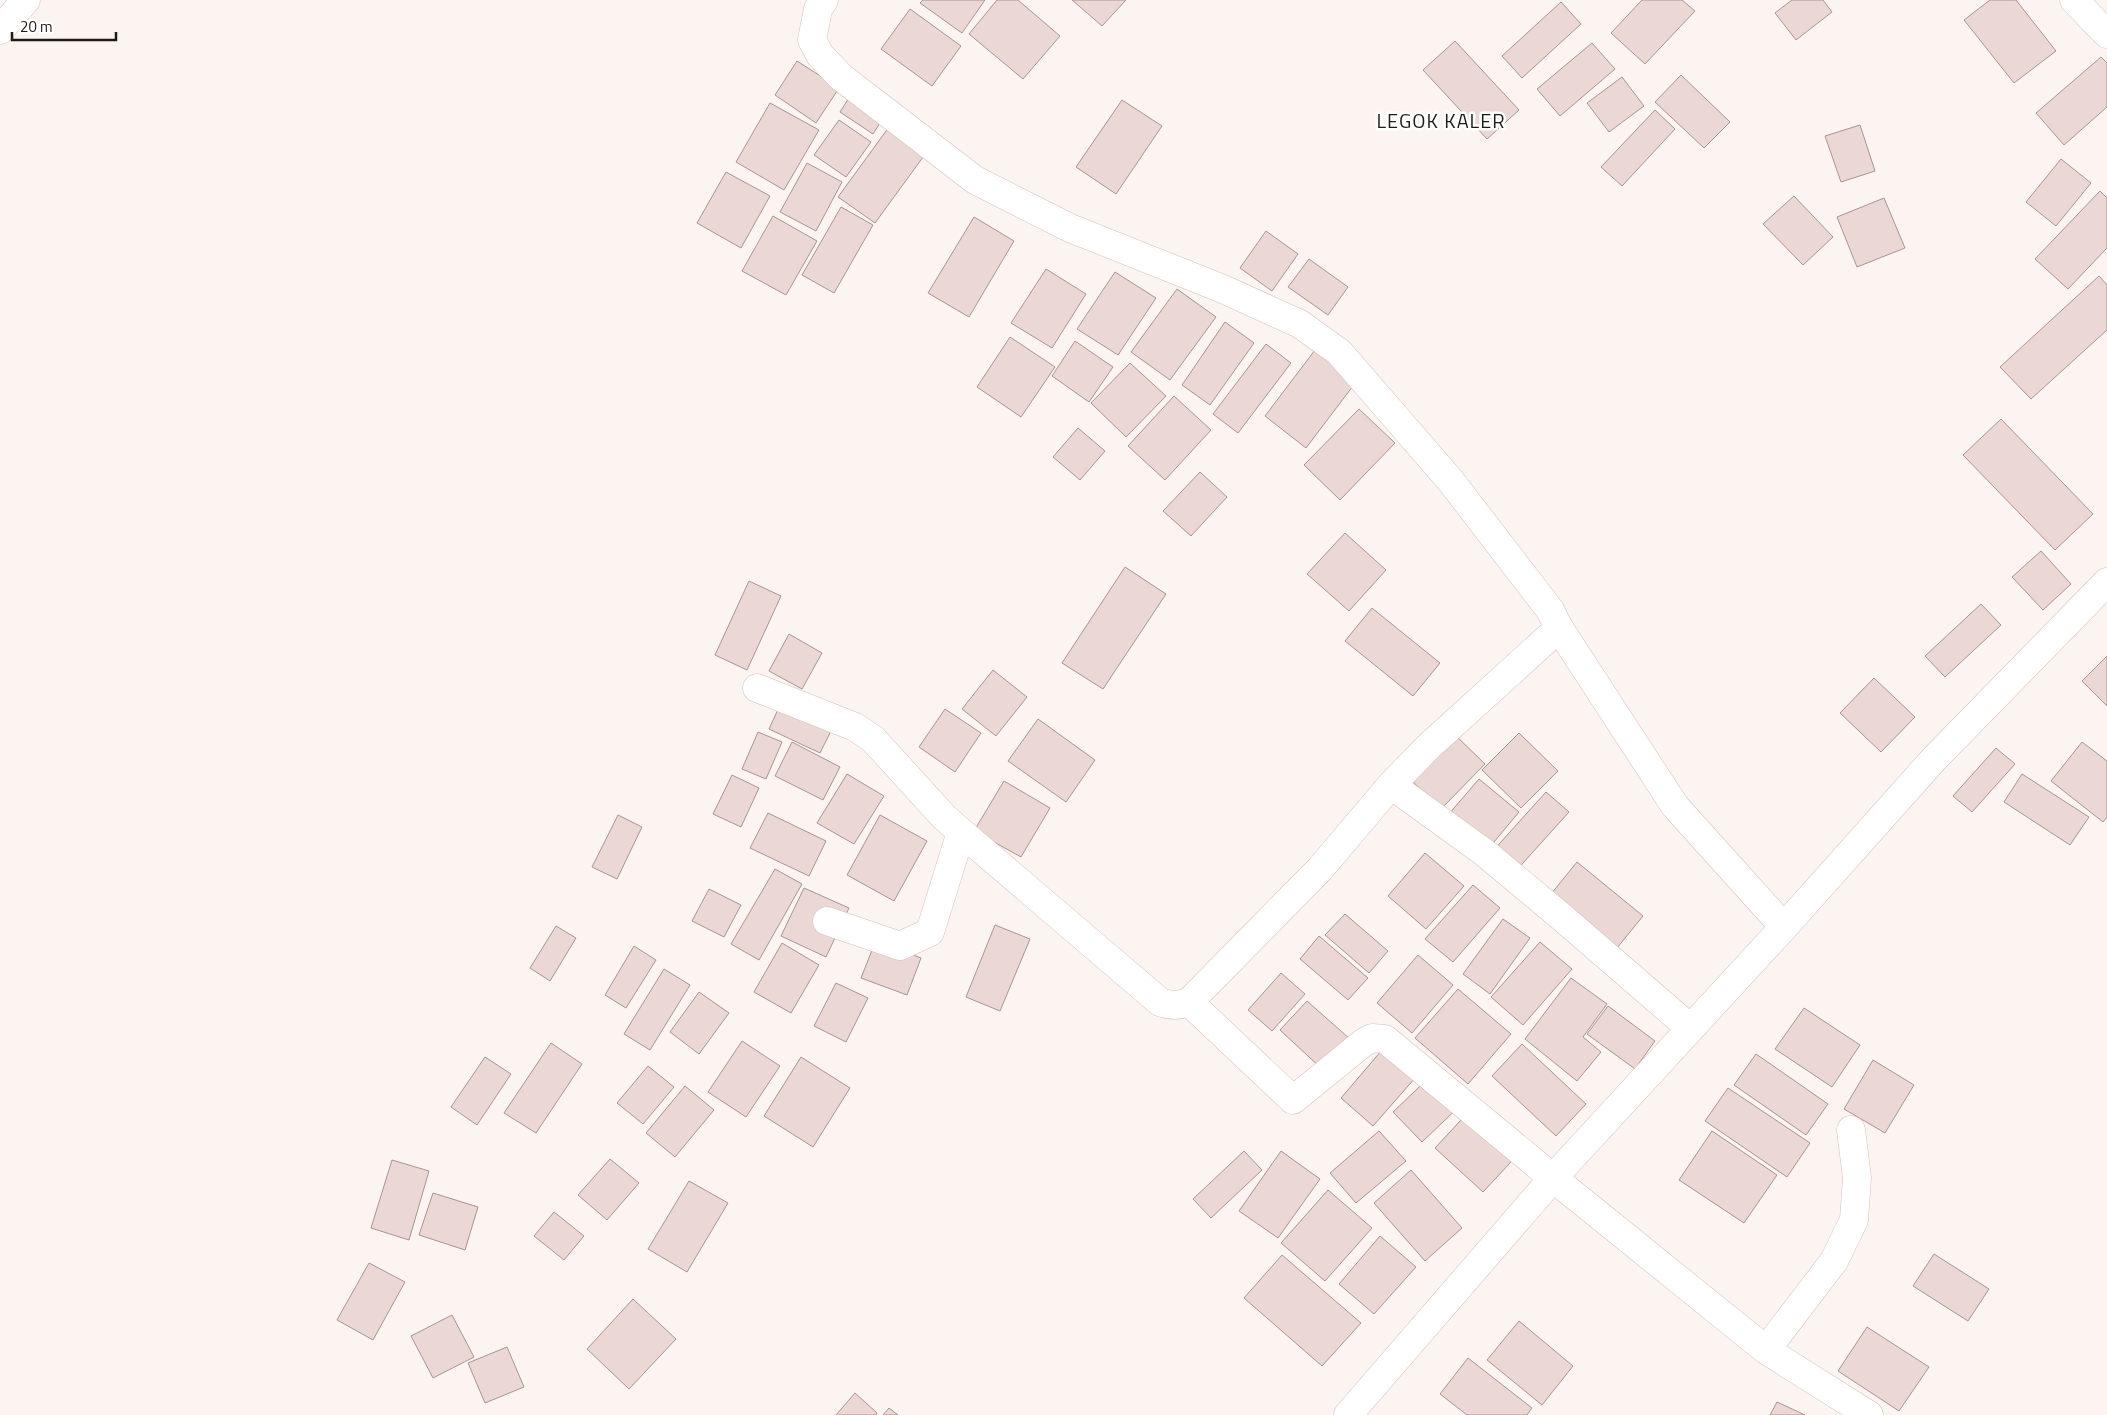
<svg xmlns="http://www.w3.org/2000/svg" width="2107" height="1415" viewBox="0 0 2107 1415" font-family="'Titillium Web',sans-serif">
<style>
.building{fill:#ebd7d4;stroke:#a89592}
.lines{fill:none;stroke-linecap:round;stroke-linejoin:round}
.street-casing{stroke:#d3c0ba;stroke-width:29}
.highway-casing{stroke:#d3c0ba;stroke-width:29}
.street{stroke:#fff;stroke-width:28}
.highway{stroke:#fff;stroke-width:28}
.labels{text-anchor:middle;stroke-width:5;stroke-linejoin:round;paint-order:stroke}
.quarter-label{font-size:20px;letter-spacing:1px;fill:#201a17;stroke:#fff}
</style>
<rect width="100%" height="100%" fill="#fcf4f1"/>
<g class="building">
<polygon points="923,0 985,0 962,33 920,3"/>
<polygon points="997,0 1018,0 1060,36 1023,79 969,34"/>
<polygon points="1072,0 1126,0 1102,26"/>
<polygon points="1642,0 1682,0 1695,11 1645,64 1611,33"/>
<polygon points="1792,0 1823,0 1832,12 1796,40 1775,13"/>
<polygon points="1990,0 2016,0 2056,51 2014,83 1964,20"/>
<polygon points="1561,2 1581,24 1522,78 1502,56"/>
<polygon points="910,9 961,46 932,86 881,49"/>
<polygon points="1455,41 1519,110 1487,139 1423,70"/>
<polygon points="1592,43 1615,69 1560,116 1537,89"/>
<polygon points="2101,57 2107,63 2107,107 2064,145 2036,113"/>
<polygon points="797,61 839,88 816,123 775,95"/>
<polygon points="1681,75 1730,122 1704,148 1655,102"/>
<polygon points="1622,77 1644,106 1609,132 1587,103"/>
<polygon points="852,93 885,115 873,134 840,112"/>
<polygon points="1122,100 1162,126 1116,194 1076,167"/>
<polygon points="770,103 819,130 784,190 736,162"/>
<polygon points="1655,110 1675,129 1622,186 1601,167"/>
<polygon points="839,120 871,142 846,177 814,155"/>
<polygon points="1860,125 1875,171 1841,182 1825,136"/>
<polygon points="889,127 926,153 875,223 838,197"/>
<polygon points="2061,159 2091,183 2056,226 2026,202"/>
<polygon points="807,163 842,182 816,231 780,212"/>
<polygon points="726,172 770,196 741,248 697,223"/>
<polygon points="2100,191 2107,198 2107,248 2068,289 2035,259"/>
<polygon points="1794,196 1833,237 1803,265 1763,224"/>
<polygon points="1884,198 1905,248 1857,267 1837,217"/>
<polygon points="841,207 873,225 834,293 802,275"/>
<polygon points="773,216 817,241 786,295 742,271"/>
<polygon points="974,217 1014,241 969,317 928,293"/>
<polygon points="1266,231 1298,254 1272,291 1240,268"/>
<polygon points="1309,259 1348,287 1328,315 1288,287"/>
<polygon points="1046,269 1086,294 1052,348 1011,323"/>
<polygon points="1115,272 1156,298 1118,355 1077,329"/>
<polygon points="2099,276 2107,285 2107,330 2031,399 2000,367"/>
<polygon points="1177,289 1216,317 1170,380 1131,352"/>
<polygon points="1225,322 1254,343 1210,405 1182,385"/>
<polygon points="1010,337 1055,367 1021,417 977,387"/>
<polygon points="1075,341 1113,367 1089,402 1052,376"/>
<polygon points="1266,344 1291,363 1238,433 1213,414"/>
<polygon points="1315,350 1356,382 1306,448 1265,416"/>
<polygon points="1130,363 1166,396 1126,437 1091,403"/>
<polygon points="1174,396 1211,430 1165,480 1128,446"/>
<polygon points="1359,409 1395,443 1340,500 1304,465"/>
<polygon points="2001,419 2093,514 2055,550 1963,455"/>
<polygon points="1078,428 1105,451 1080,480 1053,457"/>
<polygon points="1200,472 1227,497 1191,536 1163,511"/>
<polygon points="1345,533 1386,570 1349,611 1307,574"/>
<polygon points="2041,551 2071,584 2043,610 2012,577"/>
<polygon points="1125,567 1166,594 1103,689 1062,663"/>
<polygon points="749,581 781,596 747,670 715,655"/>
<polygon points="1981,604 2001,625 1945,677 1925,656"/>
<polygon points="1372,608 1440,663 1413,696 1345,641"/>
<polygon points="789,634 822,653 802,689 769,671"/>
<polygon points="2107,656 2107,706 2082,681"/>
<polygon points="993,670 1027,697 996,736 962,709"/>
<polygon points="1874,678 1915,717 1881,752 1840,713"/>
<polygon points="780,705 832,729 820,753 769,729"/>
<polygon points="945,709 981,733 955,772 919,747"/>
<polygon points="1038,719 1095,760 1066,802 1008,761"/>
<polygon points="1451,731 1485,764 1441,809 1407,776"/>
<polygon points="758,732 782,742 766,779 742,769"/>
<polygon points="1519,733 1558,771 1521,808 1482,770"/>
<polygon points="792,742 840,767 823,800 775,776"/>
<polygon points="2082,742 2107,761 2107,817 2103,822 2051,781"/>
<polygon points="1996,748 2015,764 1972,812 1953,796"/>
<polygon points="847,774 884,796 854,844 817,823"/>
<polygon points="2022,774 2089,817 2070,845 2004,802"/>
<polygon points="732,775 759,788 741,827 713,814"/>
<polygon points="1479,779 1519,812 1489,848 1448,815"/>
<polygon points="1004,781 1050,808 1021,857 974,831"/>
<polygon points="1546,792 1569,812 1514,873 1491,853"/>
<polygon points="768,813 826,841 809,876 750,848"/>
<polygon points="618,815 642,827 617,879 592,867"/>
<polygon points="880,815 927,841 894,901 847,875"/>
<polygon points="1425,853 1464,886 1426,929 1388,896"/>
<polygon points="1577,862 1643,916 1617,948 1551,894"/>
<polygon points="775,869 802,884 759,960 731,944"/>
<polygon points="1473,885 1500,908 1453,962 1425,939"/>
<polygon points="804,888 849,908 826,957 781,936"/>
<polygon points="709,889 741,905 724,937 692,921"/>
<polygon points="1345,914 1388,951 1369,973 1325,935"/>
<polygon points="1503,919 1530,938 1490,994 1463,974"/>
<polygon points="995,925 1030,939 1000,1011 966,997"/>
<polygon points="556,926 576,938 550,981 530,968"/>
<polygon points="1319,936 1368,978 1348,1000 1300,959"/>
<polygon points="876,940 921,958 907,995 861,978"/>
<polygon points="1540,942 1572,969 1523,1025 1491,997"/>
<polygon points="782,943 819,965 791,1013 754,992"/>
<polygon points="634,946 656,960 626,1008 605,995"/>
<polygon points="1418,955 1453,985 1412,1033 1377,1003"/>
<polygon points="664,969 690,985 650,1050 624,1034"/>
<polygon points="1281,973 1305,994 1272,1031 1248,1010"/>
<polygon points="1571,978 1607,1004 1583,1037 1601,1052 1577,1081 1525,1039"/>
<polygon points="836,983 868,998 846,1042 814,1026"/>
<polygon points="1458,989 1511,1034 1468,1084 1415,1038"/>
<polygon points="699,992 729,1013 699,1054 670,1032"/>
<polygon points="1307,1001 1350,1039 1322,1069 1280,1030"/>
<polygon points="1608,1006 1655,1041 1635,1069 1587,1034"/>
<polygon points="1804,1008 1860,1045 1832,1087 1775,1049"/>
<polygon points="742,1041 780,1066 746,1117 708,1092"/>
<polygon points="551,1043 582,1064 536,1133 504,1113"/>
<polygon points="1522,1044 1586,1104 1556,1136 1492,1076"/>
<polygon points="1382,1050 1415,1078 1373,1126 1341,1098"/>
<polygon points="1756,1054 1828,1104 1806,1135 1734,1085"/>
<polygon points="485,1057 511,1074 477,1125 451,1107"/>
<polygon points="801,1057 850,1088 813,1147 764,1116"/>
<polygon points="1873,1060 1914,1085 1885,1133 1844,1109"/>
<polygon points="648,1066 674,1087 643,1124 617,1103"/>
<polygon points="1436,1071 1465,1101 1422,1142 1393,1112"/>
<polygon points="685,1086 714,1110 675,1157 646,1133"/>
<polygon points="1728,1088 1810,1143 1787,1177 1705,1121"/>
<polygon points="1475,1105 1523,1149 1483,1192 1435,1148"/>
<polygon points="1379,1131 1406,1161 1356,1203 1330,1173"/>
<polygon points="1712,1131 1777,1175 1744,1223 1679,1180"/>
<polygon points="1244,1151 1262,1170 1211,1218 1193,1199"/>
<polygon points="1281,1151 1320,1179 1278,1238 1239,1211"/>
<polygon points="610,1159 639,1183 607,1220 578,1195"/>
<polygon points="392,1160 429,1171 409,1240 371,1228"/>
<polygon points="1411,1170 1462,1228 1425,1261 1374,1203"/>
<polygon points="689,1181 728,1203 687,1272 648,1249"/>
<polygon points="1328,1190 1372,1228 1325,1281 1281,1243"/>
<polygon points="433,1193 478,1207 465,1250 419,1235"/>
<polygon points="554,1212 584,1236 564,1260 534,1236"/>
<polygon points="1380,1236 1416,1267 1374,1314 1339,1284"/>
<polygon points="1934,1254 1989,1289 1968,1321 1913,1286"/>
<polygon points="1282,1255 1361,1323 1322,1366 1244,1298"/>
<polygon points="369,1263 405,1282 373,1340 337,1320"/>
<polygon points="633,1299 676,1339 629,1389 587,1349"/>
<polygon points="452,1315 474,1357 433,1378 411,1336"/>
<polygon points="1519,1321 1573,1366 1542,1405 1487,1360"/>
<polygon points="1867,1327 1929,1367 1899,1411 1838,1371"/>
<polygon points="507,1347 524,1387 485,1403 468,1363"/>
<polygon points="1468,1358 1532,1408 1527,1415 1467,1415 1440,1394"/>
<polygon points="855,1393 877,1413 876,1415 836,1415"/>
<polygon points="1777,1402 1805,1415 1770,1415"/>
<polygon points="889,1408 898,1415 883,1415"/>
</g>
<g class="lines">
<defs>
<g id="street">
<polyline points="824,0 818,9 812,40 820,55 841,77 975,180 1070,228 1223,289 1300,324 1339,352 1450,480 1550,610 1559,628 1675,806 1784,927"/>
<polyline points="2074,0 2107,34"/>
<path d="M 757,688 L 855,727 L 873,739 L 944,817 L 961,832 L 1160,1002 C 1171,1006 1178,1006 1189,1002 L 1320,869 L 1391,785 L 1428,747 L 1559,628"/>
<polyline points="1391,785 1485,853 1564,919 1690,1028"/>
<polyline points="827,921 900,946 930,932 961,832"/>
<polyline points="1189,1002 1293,1100 1363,1043 1372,1038 1385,1039 1553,1178 1766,1350 1869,1415"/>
<polyline points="1766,1350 1834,1261 1854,1220 1857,1178 1851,1130"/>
<polyline points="1348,1415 1553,1178 1784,927 1934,759 2107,582"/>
</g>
<polyline id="highway" points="0,30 26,0"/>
</defs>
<use href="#street" class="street-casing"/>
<use href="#highway" class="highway-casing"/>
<use href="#street" class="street"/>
<use href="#highway" class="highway"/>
</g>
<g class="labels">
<g class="quarter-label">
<text x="1441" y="128">LEGOK KALER</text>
</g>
</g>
<path d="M12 32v8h104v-8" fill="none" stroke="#201a17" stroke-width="2.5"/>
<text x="20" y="32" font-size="15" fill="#201a17" stroke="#ffffff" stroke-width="4" paint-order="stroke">20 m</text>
</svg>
